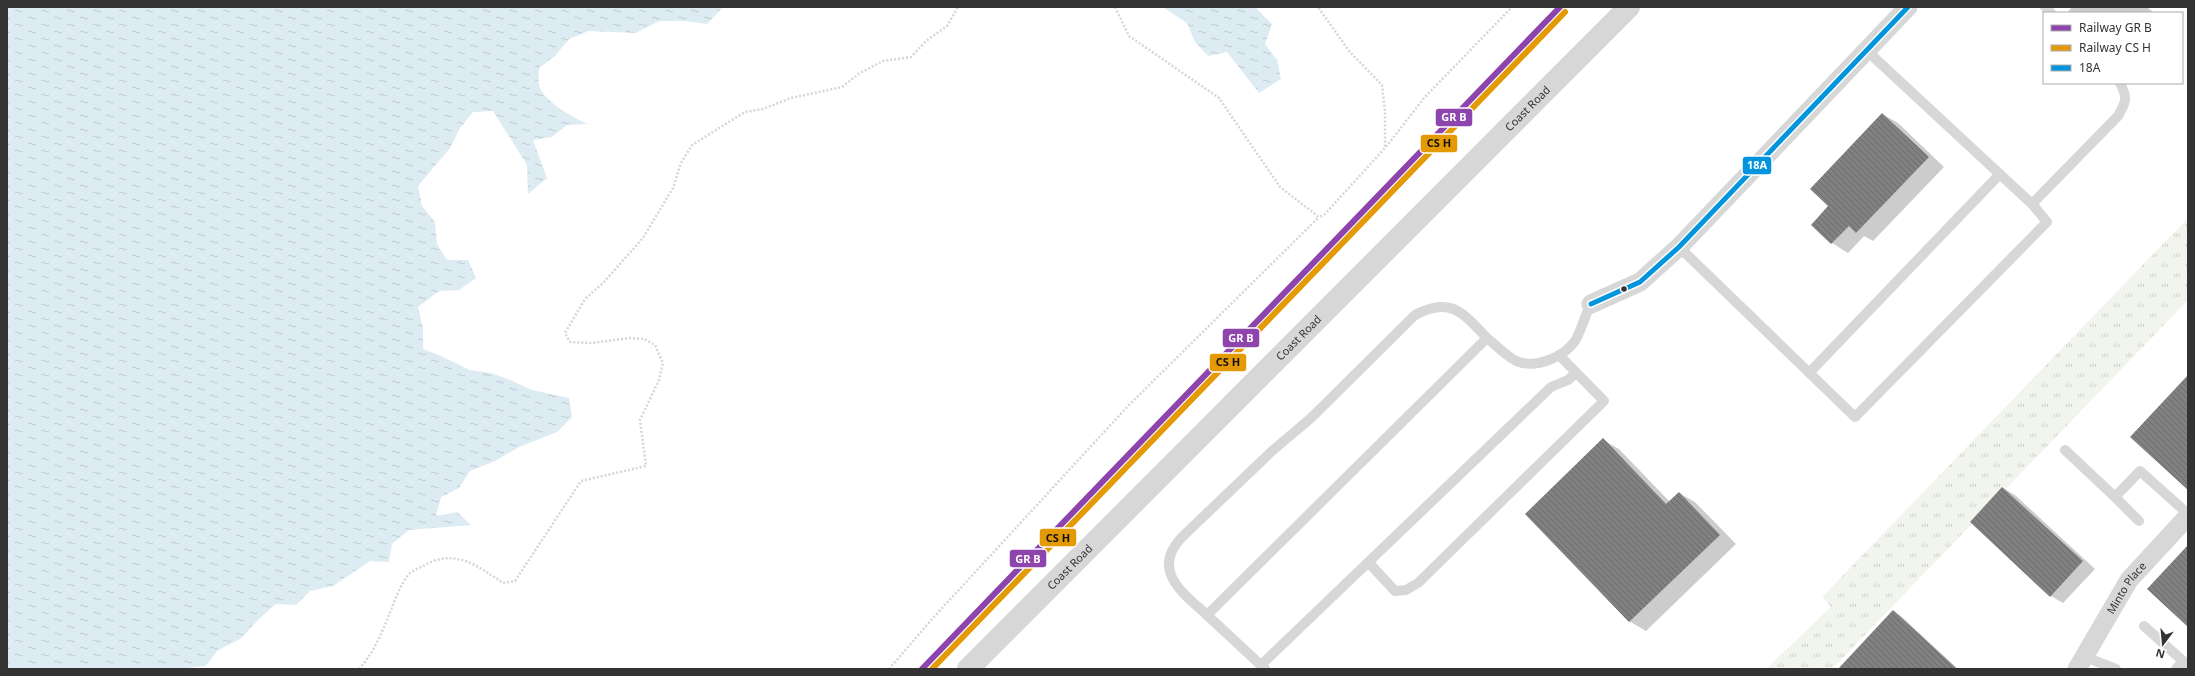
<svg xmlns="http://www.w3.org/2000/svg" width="2195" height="676" viewBox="0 0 2195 676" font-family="'Noto Sans',sans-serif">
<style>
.grass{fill:url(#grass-tufts)}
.water{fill:url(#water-ripples)}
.shadow{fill:#0003}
.building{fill:url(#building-back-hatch)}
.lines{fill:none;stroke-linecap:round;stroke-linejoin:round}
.path{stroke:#d6d6d6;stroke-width:2.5;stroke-dasharray:2 2;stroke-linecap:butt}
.service{stroke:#d7d7d7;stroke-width:10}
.minor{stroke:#d7d7d7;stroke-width:19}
.tertiary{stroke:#d7d7d7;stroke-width:22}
.bus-1-casing{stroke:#fff;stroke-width:8}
.bus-1{stroke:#0295dd;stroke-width:5}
.rail-1-casing{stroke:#fff;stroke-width:9}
.rail-2-casing{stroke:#fff;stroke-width:9}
.rail-1{stroke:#8e44ad;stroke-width:6}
.rail-2{stroke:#e39a05;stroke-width:6}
.bus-dot{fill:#333;stroke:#fff;stroke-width:1.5}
.labels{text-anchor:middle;stroke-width:4;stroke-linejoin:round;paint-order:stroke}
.street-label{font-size:11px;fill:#333;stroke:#fff}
.line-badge{stroke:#fff;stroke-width:1.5}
.badge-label{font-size:11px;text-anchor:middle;font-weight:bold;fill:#fff}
.pale-badge-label{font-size:11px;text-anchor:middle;font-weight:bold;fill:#111}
</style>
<defs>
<pattern id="grass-tufts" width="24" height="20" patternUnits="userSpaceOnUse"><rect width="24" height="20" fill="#f1f5ed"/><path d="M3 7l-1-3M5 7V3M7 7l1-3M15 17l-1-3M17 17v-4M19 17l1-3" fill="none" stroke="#cfd2cc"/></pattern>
<pattern id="water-ripples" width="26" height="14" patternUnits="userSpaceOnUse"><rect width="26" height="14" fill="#ddebf3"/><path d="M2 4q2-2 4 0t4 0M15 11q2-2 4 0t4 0" fill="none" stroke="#becad1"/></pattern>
<pattern id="building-back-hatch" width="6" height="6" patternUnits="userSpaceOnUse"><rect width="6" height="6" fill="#818181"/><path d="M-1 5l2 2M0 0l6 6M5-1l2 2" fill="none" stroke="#6a6a6a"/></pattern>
</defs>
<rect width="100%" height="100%" fill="#fff"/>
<polygon class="grass" points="2188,218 2188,300 1832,669 1766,669 1831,607 1822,597"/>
<g class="water">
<path d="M 7,7 L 723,7 L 707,24 L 685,21 L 659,21 L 636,33 L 589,31 L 569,39 L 555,56 L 539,68 C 539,73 538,81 539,86 C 545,102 573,118 588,124 L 567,125 L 552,137 L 533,140 L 547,178 L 528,194 L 527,165 L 493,111 L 473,112 L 460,128 L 450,148 L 418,186 L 422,206 L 435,222 L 437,244 L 447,260 L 468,260 L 476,278 L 459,290 L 439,291 L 418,307 L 423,328 L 423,349 L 441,356 L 470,370 L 491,373 L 510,380 L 532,390 L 569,398 L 572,417 L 557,432 L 519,447 L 495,461 L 470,471 L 459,488 L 441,497 L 436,516 L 457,512 L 471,525 L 409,530 L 392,544 L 389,562 L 370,561 L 333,586 L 310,591 L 296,605 L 276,604 L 261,617 L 240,639 L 217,651 L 206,666 L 177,669 L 7,669 Z"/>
<polygon points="1163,7 1258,7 1257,9 1272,24 1265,44 1277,60 1281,79 1259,93 1227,52 1208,56 1195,42 1187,23"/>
</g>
<g class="shadow">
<polygon points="2072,7 2147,7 2154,13 2067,13"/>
<polygon points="1882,114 1898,123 1944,167 1873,241 1864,236 1848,253 1832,243 1812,225 1830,206"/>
<polygon points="1603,440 1619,449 1670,502 1679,493 1695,502 1736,544 1646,631 1629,621"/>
<polygon points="2003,488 2015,495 2095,569 2063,603 2051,596"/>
<polygon points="1893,611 1901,616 1958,669 1839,669"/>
</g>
<g class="building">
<polygon points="1882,113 1929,157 1856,233 1849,226 1831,244 1811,225 1828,206 1810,189"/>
<polygon points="2188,375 2188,490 2130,437"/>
<polygon points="1603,438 1666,504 1679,492 1720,535 1629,622 1525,514"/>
<polygon points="2002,487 2083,561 2050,597 1970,522"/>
<polygon points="2188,545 2188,627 2147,589"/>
<polygon points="1893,610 1957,669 1838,669"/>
</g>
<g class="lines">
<g class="path">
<polyline points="1115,7 1129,36 1219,98 1280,187 1319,217 1324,215 1385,148 1385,111 1382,85 1349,51 1318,7"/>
<polyline points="1386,147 1424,98 1512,7"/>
<path d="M 359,669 C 374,653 383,630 391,610 C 396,598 400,585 409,574 C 413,570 420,568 425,565 C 455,548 478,566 503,583 L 515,581 L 581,481 L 646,466 L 640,420 L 659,380 L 663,363 L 655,345 L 644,339 L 630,338 L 591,343 L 570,342 L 565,333 L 585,299 L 603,283 L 643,238 L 673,188 L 681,163 L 692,145 L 745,112 L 763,109 L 791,98 L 842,87 L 860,73 L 883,61 L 911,57 L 926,41 L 947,26 L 958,7"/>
<polyline points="889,669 933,618 1128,406 1319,217"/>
</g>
<g class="service">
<polyline points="2045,7 2051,13"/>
<path d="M 2032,204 L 2118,116 C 2126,102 2128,98 2120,83"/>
<polyline points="1679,247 1855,417 2047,222 2032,204 1866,50"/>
<polyline points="1809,373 2000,174"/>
<polyline points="2065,450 2115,497 2140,471 2188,514"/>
<polyline points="2115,497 2139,521"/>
<polyline points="1369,563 1395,591 1406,590 1418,583 1604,401 1559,355"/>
<path d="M 1207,615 C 1183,593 1151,571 1181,538 L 1272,451 L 1311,418 L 1415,315 C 1451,296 1463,313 1487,338"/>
<polyline points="2144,626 2183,661"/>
<polyline points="2085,657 2116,669"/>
<polyline points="1261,665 1551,387 1568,380 1576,373"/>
<path d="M 1265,669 L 1207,615 L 1487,338 C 1495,344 1510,360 1519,362 C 1537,368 1564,357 1575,341 C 1581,331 1585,315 1591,304"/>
<polyline points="2176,669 2183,661 2188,665"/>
</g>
<g class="minor">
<polyline points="1591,304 1640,282 1679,247 1908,7"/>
<path id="s1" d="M 2077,669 L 2129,580 L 2188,516"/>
</g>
<path class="tertiary" id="s2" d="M 968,669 L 1629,7"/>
<defs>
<polyline id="bus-1" points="1591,304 1640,282 1679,247 1908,7"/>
</defs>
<use href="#bus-1" class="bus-1-casing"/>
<use href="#bus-1" class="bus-1"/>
<defs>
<polyline id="rail-1" points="922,669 1560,7"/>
<polyline id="rail-2" points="932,669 1565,12"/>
</defs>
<use href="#rail-1" class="rail-1-casing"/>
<use href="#rail-2" class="rail-2-casing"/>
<use href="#rail-1" class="rail-1"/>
<use href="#rail-2" class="rail-2"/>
</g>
<circle class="bus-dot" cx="1624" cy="289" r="3.5"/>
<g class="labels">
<g class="street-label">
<text dy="4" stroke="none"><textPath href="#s2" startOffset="792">Coast Road</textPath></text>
<text dy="4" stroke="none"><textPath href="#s2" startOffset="468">Coast Road</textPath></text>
<text dy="4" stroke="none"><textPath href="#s2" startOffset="144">Coast Road</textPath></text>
<text dy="4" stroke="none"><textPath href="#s1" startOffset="95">Minto Place</textPath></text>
</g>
</g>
<g class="line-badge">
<rect x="1435" y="108" width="38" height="19" rx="4" fill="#8e44ad"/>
<rect x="1420" y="134" width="38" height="19" rx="4" fill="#e39a05"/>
<rect x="1742" y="156" width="30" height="19" rx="4" fill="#0295dd"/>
<rect x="1222" y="328" width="38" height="20" rx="4" fill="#8e44ad"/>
<rect x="1209" y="353" width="38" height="19" rx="4" fill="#e39a05"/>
<rect x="1039" y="528" width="38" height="19" rx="4" fill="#e39a05"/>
<rect x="1009" y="549" width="38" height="19" rx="4" fill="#8e44ad"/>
</g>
<g class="badge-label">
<text x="1454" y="121">GR B</text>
<text x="1757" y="169">18A</text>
<text x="1241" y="342">GR B</text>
<text x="1028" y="563">GR B</text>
</g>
<g class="pale-badge-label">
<text x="1439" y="147">CS H</text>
<text x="1228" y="366">CS H</text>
<text x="1058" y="542">CS H</text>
</g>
<rect width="2195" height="676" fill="none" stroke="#333333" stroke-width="16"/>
<rect x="2043" y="12" width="140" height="72" fill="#ffffff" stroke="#adadad"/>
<rect x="2051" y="25" width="20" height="6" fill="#8e44ad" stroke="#adadad"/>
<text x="2079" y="32" font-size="12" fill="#333333">Railway GR B</text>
<rect x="2051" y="45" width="20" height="6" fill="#e39a05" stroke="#adadad"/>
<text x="2079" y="52" font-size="12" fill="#333333">Railway CS H</text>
<rect x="2051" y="65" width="20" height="6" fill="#0295dd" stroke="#adadad"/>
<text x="2079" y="72" font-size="12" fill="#333333">18A</text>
<g transform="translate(2163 644) rotate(196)" stroke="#ffffff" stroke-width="3" paint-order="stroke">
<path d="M0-3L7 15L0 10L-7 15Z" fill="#333333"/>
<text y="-6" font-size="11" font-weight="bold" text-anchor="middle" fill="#333333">N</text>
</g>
</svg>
